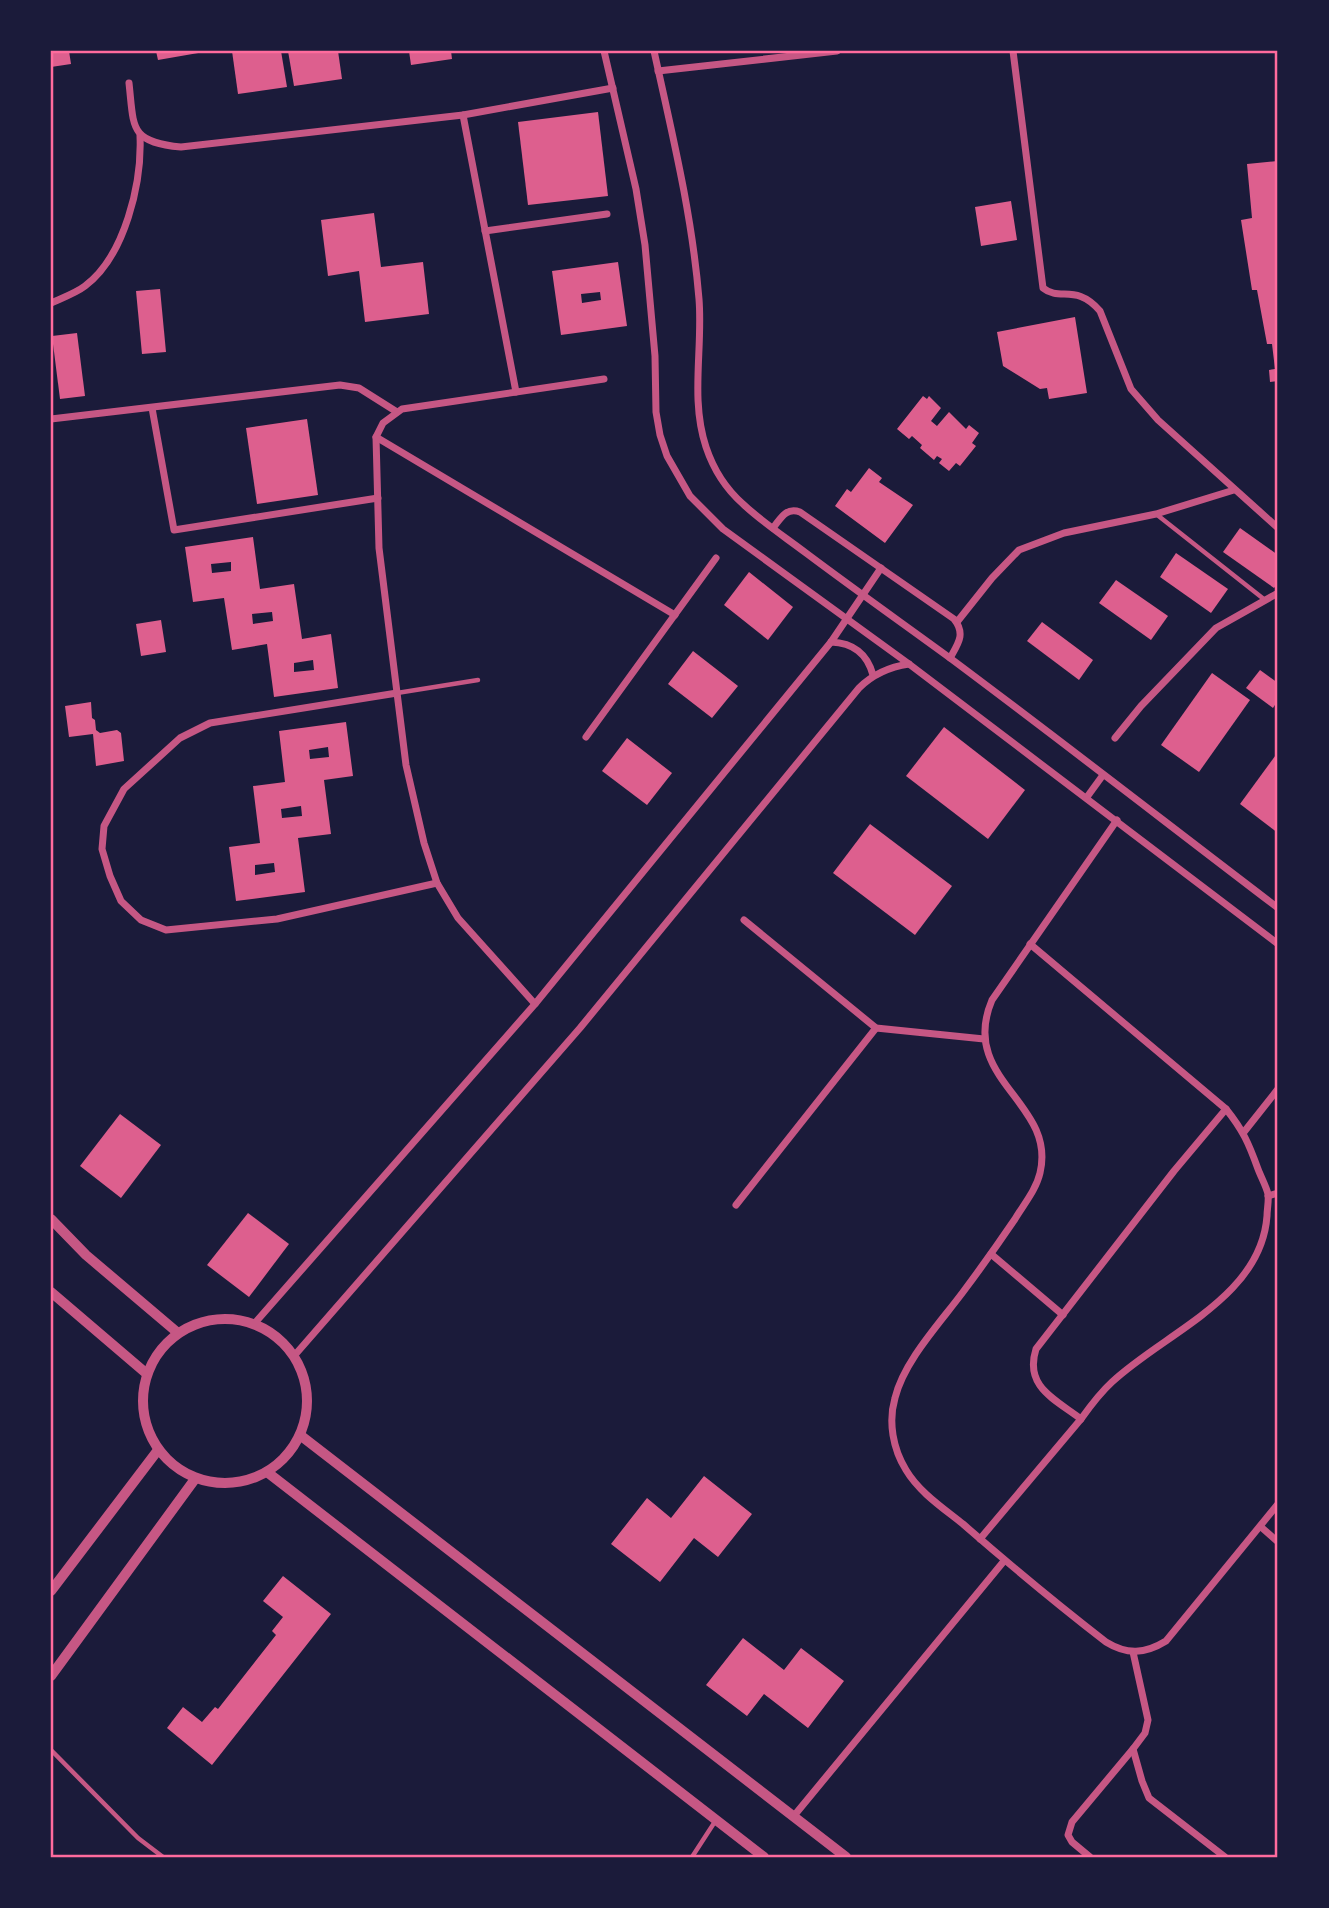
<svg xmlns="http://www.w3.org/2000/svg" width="1329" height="1908" viewBox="0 0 1329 1908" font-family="Manrope,sans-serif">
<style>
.building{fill:#dd5f8e;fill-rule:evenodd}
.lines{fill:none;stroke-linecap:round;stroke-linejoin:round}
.service{stroke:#c65784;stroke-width:4.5}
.minor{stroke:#c65784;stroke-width:7}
.tertiary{stroke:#c65784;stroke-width:10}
.neatline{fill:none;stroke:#ff6b9d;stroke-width:2.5}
</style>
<rect width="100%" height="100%" fill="#1b1b3a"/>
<g class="building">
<polygon points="51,51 69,51 71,64 51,67"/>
<polygon points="156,51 204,51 204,52 158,60"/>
<polygon points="232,51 281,51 287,87 238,94"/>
<polygon points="288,51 338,51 342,79 294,86"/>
<polygon points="409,51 451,51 452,59 411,65"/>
<polygon points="598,112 608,196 528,205 518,122"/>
<polygon points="1278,161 1278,381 1270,382 1269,370 1275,369 1272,344 1267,344 1257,290 1252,290 1241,220 1252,218 1247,164"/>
<polygon points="1011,201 1017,240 981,246 975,207"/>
<polygon points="374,213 381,267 423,262 429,314 365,322 359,271 328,276 321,220"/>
<path d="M 618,262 L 627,326 L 561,335 L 552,271 ZM 600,292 L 601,300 L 582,303 L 581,294 Z"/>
<polygon points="160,289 166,352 142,354 136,291"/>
<polygon points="1075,317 1087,393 1049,399 1047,388 1040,389 1003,366 997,332"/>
<polygon points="77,333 85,396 60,399 52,336"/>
<polygon points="923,396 927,399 929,396 941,408 931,421 937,426 949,412 966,429 969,425 979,433 972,443 976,446 960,466 956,463 949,471 939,463 942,459 937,456 934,460 920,448 922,445 912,436 909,439 897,429"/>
<polygon points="307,419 318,495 257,504 246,428"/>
<polygon points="869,468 882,478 879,482 913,505 885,543 835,506 847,489 851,492"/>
<polygon points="1240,528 1278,555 1278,583 1274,588 1223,552"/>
<path d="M 253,537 L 260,589 L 294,584 L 302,639 L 331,634 L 338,688 L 274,697 L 267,644 L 232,650 L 224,598 L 193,602 L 185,547 ZM 231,562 L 231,571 L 212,573 L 211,564 ZM 272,612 L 273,621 L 253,624 L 252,614 ZM 313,660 L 314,670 L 294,672 L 294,663 Z"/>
<polygon points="1176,553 1228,589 1211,613 1160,577"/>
<polygon points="749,572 793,607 768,640 724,605"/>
<polygon points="1116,580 1168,616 1151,640 1099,603"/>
<polygon points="161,620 166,652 141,656 136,624"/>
<polygon points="1042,622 1093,660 1079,680 1027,641"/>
<polygon points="693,651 738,686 712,718 668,684"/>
<polygon points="1260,670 1278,683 1278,700 1273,708 1246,688"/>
<polygon points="1212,673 1250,700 1199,772 1161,745"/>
<polygon points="91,702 92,718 95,720 96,730 100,733 117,730 121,733 124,761 96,766 93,734 69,737 65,706"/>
<path d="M 346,722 L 353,776 L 324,780 L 331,834 L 298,838 L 305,892 L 236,901 L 229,847 L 260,843 L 253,786 L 285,782 L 279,731 ZM 328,747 L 329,757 L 310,759 L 309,750 ZM 301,806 L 302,816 L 282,818 L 281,809 ZM 274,863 L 275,872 L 255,875 L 255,865 Z"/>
<polygon points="944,727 1025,790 988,839 906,776"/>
<polygon points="627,738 672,773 647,805 602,771"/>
<polygon points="1278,752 1278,833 1240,804"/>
<polygon points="870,824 952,886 915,935 833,873"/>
<polygon points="120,1114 161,1145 121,1198 80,1166"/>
<polygon points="248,1213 289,1244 249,1297 207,1265"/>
<polygon points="704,1476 752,1514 718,1557 694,1538 660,1582 611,1544 647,1498 671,1518"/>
<polygon points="283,1576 331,1614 212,1765 167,1728 183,1707 202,1722 215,1707 218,1709 276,1635 272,1631 283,1617 263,1601"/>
<polygon points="743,1638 784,1670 801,1648 844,1681 808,1728 764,1694 747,1716 706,1685"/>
</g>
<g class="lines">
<g class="service">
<polyline points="1156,514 1265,600"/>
<polyline points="397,693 478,680"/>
<polyline points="51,1750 138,1838 163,1857"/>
<polyline points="692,1857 716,1820"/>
</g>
<g class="minor">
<polyline points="604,51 636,189 645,245 655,356 656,412 660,435 667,456 690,496 723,529 909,664 1278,944"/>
<path d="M 654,51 C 672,133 692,214 699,299 C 703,348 690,399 706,447 C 713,468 726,489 743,504 C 762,522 785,537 806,553 C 854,589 902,623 950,658 C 1060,740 1169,825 1278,908"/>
<path d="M 1013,51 L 1043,288 C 1060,302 1076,283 1100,311 L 1131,389 L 1158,420 L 1278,528"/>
<polyline points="658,71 837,51"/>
<path d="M 129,83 C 134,128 129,142 181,147 L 463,115 L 613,88"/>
<polyline points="463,115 516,392"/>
<polyline points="485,231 607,214"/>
<path d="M 51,303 C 62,298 76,293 85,286 C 125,256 142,183 140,136"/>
<polyline points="152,408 174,530 378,498"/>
<polyline points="51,419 340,385 359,388 397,412"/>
<polyline points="376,437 675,615"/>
<path d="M 773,528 C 781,518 786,507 800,512 L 954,619 C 966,634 958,644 950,658"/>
<polyline points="957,622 992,578 1019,550 1064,533 1156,514 1234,490"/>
<path d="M 831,642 C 853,643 867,653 873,675"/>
<polyline points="397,693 210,723 180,738 124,789 104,826 102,849 110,876 121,901 141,920 166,930 277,919 437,883"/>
<polyline points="586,737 716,558"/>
<polyline points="1115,738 1141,706 1216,628 1278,593"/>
<polyline points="1087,797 1103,775"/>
<path d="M 1117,820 L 992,1000 C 958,1080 1057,1102 1040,1173 C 1036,1190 1024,1204 1015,1219 C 998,1244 981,1268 963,1292 C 940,1323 904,1361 895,1398 C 888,1422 893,1449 906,1470 C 919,1492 943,1508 963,1524 C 1010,1565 1057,1604 1106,1642 C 1127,1655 1145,1654 1166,1641 L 1278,1504"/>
<polyline points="744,920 876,1028 984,1039"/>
<polyline points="535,1004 458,918 437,883 424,843 406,765 379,548 376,437 383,423 402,409 604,379"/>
<polyline points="1244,1132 1278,1089"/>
<polyline points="1268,1196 1278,1193"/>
<polyline points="736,1205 876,1028"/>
<polyline points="991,1254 1063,1315"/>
<polyline points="254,1324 535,1004 831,642 881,568"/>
<path d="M 294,1356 L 580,1028 L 859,688 C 873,674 889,667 909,664"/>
<path d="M 1081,1419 C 1055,1399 1024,1387 1036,1349 L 1174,1171 L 1226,1109"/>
<polyline points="1261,1527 1278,1542"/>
<path d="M 980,1539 L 1081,1419 C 1091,1405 1100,1393 1112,1382 C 1164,1333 1261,1298 1267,1216 C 1267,1209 1269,1201 1268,1194 C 1266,1186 1261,1177 1258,1169 C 1249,1144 1243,1130 1226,1109 L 1030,944"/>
<polyline points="1133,1652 1148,1720 1145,1733 1133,1749 1142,1781 1149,1798 1225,1857"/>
<polyline points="793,1817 1004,1561"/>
<polyline points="1090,1857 1072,1842 1068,1835 1072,1822 1133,1749"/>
</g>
<g class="tertiary">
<polyline points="51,1219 86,1255 178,1333"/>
<polyline points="51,1292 147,1374"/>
<circle cx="225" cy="1401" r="82"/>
<polyline points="300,1435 846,1857"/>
<polyline points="267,1472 764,1857"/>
<polyline points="51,1591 158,1450"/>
<polyline points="51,1676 195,1479"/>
</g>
</g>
<rect width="1329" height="1908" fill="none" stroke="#1b1b3a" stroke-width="105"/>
<rect x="52" y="52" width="1224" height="1804" class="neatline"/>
</svg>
